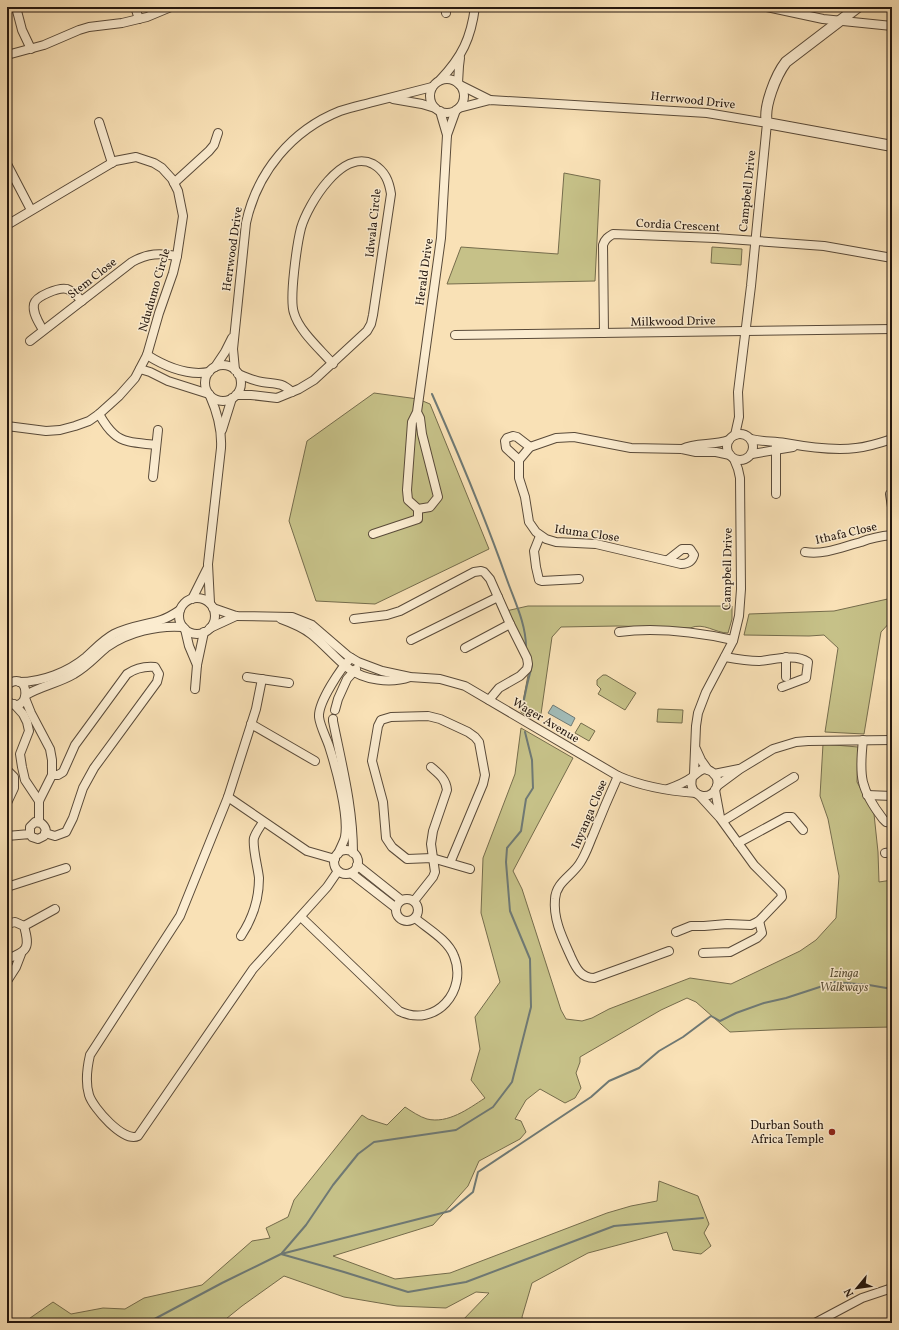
<svg xmlns="http://www.w3.org/2000/svg" width="899" height="1330" viewBox="0 0 899 1330" font-family="Vollkorn,serif">
<style>
.green{fill:#c6c188;stroke:#756c4c}
.water{fill:#a1bbb7;stroke:#6f7974}
.lines{fill:none;stroke-linecap:round;stroke-linejoin:round}
.stream{stroke:#6f7974;stroke-width:2}
.minor-casing{stroke:#594a39;stroke-width:10}
.tertiary-casing{stroke:#594a39;stroke-width:12}
.minor{stroke:#fbecd0;stroke-width:8}
.tertiary{stroke:#fbecd0;stroke-width:10}
.poi-dot{fill:#8f2418;stroke:#fbecd0;stroke-width:1.5}
.labels{text-anchor:middle;stroke-width:3;stroke-linejoin:round;paint-order:stroke}
.street-label{font-size:12px;fill:#24170f;stroke:#fbecd0}
.park-label{font-size:12px;font-style:italic;fill:#5d5239;stroke:#fbecd0}
.poi-label{font-size:12px;fill:#24170f;stroke:#fbecd0;text-anchor:end}
</style>
<rect width="100%" height="100%" fill="#f9e1b6"/>
<filter id="stains"><feTurbulence type="fractalNoise" baseFrequency=".005" numOctaves="4"/><feColorMatrix values="0 0 0 0 .2 0 0 0 0 .09 0 0 0 0 .02 0 0 0 .5 -.17"/></filter>
<radialGradient id="worn" r=".72"><stop offset=".6" stop-color="#630" stop-opacity="0"/><stop offset="1" stop-color="#630" stop-opacity=".3"/></radialGradient>
<g class="green">
<polygon points="564,173 600,180 595,281 447,284 461,247 558,254"/>
<polygon points="712,247 742,249 741,265 711,263"/>
<polygon points="374,393 418,399 430,404 489,549 375,604 316,601 289,521 307,441"/>
<polygon points="892,598 892,620 881,632 864,734 825,732 838,648 824,635 809,636 744,635 749,614 834,611"/>
<path d="M 528,606 L 732,606 L 732,619 L 728,633 C 715,633 704,622 690,628 L 617,626 L 561,627 L 552,637 L 541,714 L 533,710 L 529,717 L 521,712 L 529,670 L 506,611 Z"/>
<polygon points="603,675 606,675 636,693 625,710 598,694 601,689 597,685 597,680"/>
<polygon points="658,709 683,710 682,723 657,722"/>
<polygon points="581,723 595,731 589,741 575,733"/>
<path d="M 521,728 L 573,758 L 513,871 L 522,889 L 561,1010 L 566,1019 L 582,1021 L 592,1018 L 609,1009 L 690,978 L 731,984 L 800,951 L 816,940 L 836,918 L 839,876 L 828,819 L 820,796 L 823,744 L 858,747 L 857,782 L 874,814 L 878,852 L 879,882 L 892,880 L 892,1027 L 791,1029 L 730,1032 L 696,1002 L 687,998 L 661,1010 L 580,1057 L 580,1062 L 576,1073 L 581,1088 L 575,1098 L 565,1103 L 540,1089 L 526,1100 L 515,1119 L 521,1121 L 526,1132 L 520,1139 L 479,1161 L 468,1186 L 433,1225 L 333,1256 L 395,1279 L 450,1273 L 607,1213 L 631,1206 L 657,1201 L 659,1181 L 698,1196 L 709,1224 L 704,1233 L 711,1246 L 701,1254 L 673,1250 L 667,1232 L 588,1253 L 532,1283 L 522,1317 L 524,1323 L 460,1323 L 489,1293 L 476,1292 L 446,1308 L 397,1306 L 344,1297 L 284,1276 L 242,1306 L 221,1323 L 23,1323 L 53,1302 L 71,1314 L 103,1308 L 125,1309 L 144,1298 L 202,1285 L 252,1241 L 270,1238 L 266,1228 L 288,1217 L 294,1200 L 362,1115 L 368,1119 L 387,1125 L 405,1107 C 411,1111 420,1117 427,1119 C 448,1124 468,1109 485,1098 L 471,1080 L 480,1049 L 475,1017 L 500,982 L 481,913 L 483,858 L 515,774 Z"/>
</g>
<polygon class="water" points="553,705 575,718 571,726 548,713"/>
<g class="lines">
<g class="stream">
<path d="M 432,394 C 459,455 484,515 506,577 C 514,600 526,623 526,647"/>
<polyline points="522,709 527,685 532,665 531,663"/>
<polyline points="282,1253 306,1225 333,1185 358,1154 374,1142 456,1130 493,1107 512,1082 531,1007 530,959 510,911 506,862 507,848 521,831 526,799 533,788 532,760 525,732"/>
<polyline points="281,1254 450,1211 473,1192 478,1172 591,1097 609,1081 639,1068 659,1051 683,1037 711,1016 720,1021 736,1013 764,1003 786,998 835,982 869,985 892,989"/>
<polyline points="147,1323 222,1283 281,1254 344,1272 408,1292 466,1282 614,1226 703,1218"/>
</g>
<defs>
<g id="minor">
<polyline points="16,7 22,30 31,49"/>
<polyline points="135,7 139,19"/>
<polyline points="445,7 446,13"/>
<polyline points="767,7 823,19 892,26"/>
<polyline points="7,55 44,45 79,30 89,27 122,23 147,17 171,7"/>
<circle cx="447" cy="96" r="17"/>
<path d="M 440,80 C 462,57 471,38 475,7"/>
<polyline points="458,83 459,66 460,58"/>
<polyline points="460,85 490,100"/>
<polyline points="393,99 422,104 435,108"/>
<polyline points="459,108 490,100 707,113 767,123 751,286 738,392 739,417 735,435"/>
<polyline points="440,111 447,135"/>
<polyline points="99,122 112,163"/>
<polyline points="7,164 31,210"/>
<polyline points="174,183 209,151 214,145 218,133"/>
<polyline points="7,225 115,161 136,157 154,163 162,168 172,179 178,191 183,216 177,256 173,273 159,313 147,355 135,378 119,396 99,414 89,421 75,426 60,430 46,431 7,426"/>
<path d="M 43,330 C 39,323 32,313 34,304 C 36,296 59,287 67,289 C 73,291 78,297 82,301"/>
<path d="M 604,333 L 603,245 C 605,239 608,237 613,234 L 715,238 L 824,246 L 892,258"/>
<polyline points="455,335 892,329"/>
<path d="M 30,341 L 132,262 C 148,253 160,253 177,256"/>
<path d="M 147,355 C 166,367 187,376 209,372"/>
<circle cx="223" cy="383" r="18"/>
<polyline points="215,367 225,352 232,338"/>
<polyline points="140,369 150,372 168,381 209,394"/>
<path d="M 235,370 L 233,349 L 246,223 C 257,172 292,130 340,111 C 351,107 362,105 373,102 C 392,97 412,92 432,87"/>
<path d="M 238,374 C 246,377 254,381 262,382 C 276,384 281,382 292,392"/>
<path d="M 236,395 L 251,395 L 277,398 L 299,389 L 314,380 L 367,331 L 371,324 L 373,315 L 391,194 C 389,181 385,171 373,164 C 342,148 308,204 301,228 C 297,244 289,299 294,313 C 299,331 321,350 333,364"/>
<polyline points="417,412 420,418 422,434 438,497 430,507 418,509 408,500 407,490 412,422 417,412 441,238 447,135 456,110"/>
<path d="M 99,414 C 103,421 108,429 114,434 C 124,444 143,443 156,445"/>
<polyline points="222,430 232,398"/>
<circle cx="740" cy="447" r="13"/>
<path d="M 751,439 C 763,442 773,441 785,443 C 807,447 833,451 856,448 C 868,447 880,443 892,439"/>
<path d="M 682,449 C 697,442 713,446 729,440"/>
<polyline points="752,454 793,447"/>
<polyline points="519,460 506,448 505,441 507,438 513,436 517,437 530,447"/>
<polyline points="153,477 158,430"/>
<polyline points="776,494 776,443"/>
<polyline points="890,494 892,507"/>
<polyline points="373,534 418,519 418,509"/>
<polyline points="540,536 534,551 536,567 539,580 542,581 579,579"/>
<path d="M 805,552 C 825,555 842,547 861,542 C 871,538 881,536 892,535"/>
<path d="M 668,560 L 682,549 L 690,549 L 694,555 C 692,562 687,564 681,564 L 596,544 L 556,542 L 546,539 L 536,532 L 529,522 L 525,497 L 519,478 L 519,460 L 530,447 L 556,438 L 574,437 L 631,448 L 682,449 L 696,452 L 716,452 L 730,455"/>
<circle cx="197" cy="616" r="18"/>
<polyline points="192,599 207,569"/>
<path d="M 210,603 L 208,564 L 221,448 C 222,429 218,414 210,396"/>
<path d="M 213,608 L 236,616 L 292,617 L 312,625 L 348,656 L 358,662 L 382,671 L 410,677 L 440,679 L 465,686 L 618,776 C 643,787 669,791 696,793"/>
<path d="M 281,619 C 292,623 302,627 311,634 C 324,644 335,658 348,668 C 364,680 390,684 410,677"/>
<polyline points="354,619 387,615 400,611 474,572 481,571 484,572 490,579 510,624 527,658 528,664 527,669 520,676 499,688 489,700"/>
<polyline points="210,628 236,616"/>
<polyline points="185,629 189,646 197,665"/>
<path d="M 619,632 C 657,627 696,632 733,640"/>
<polyline points="411,640 498,597"/>
<polyline points="465,648 510,624"/>
<path d="M 725,657 C 736,659 747,661 759,661 C 773,660 795,653 808,662 L 806,678 L 782,687"/>
<polyline points="247,677 289,683"/>
<polyline points="786,677 786,657"/>
<path d="M 262,679 L 256,709 L 228,797 L 180,916 L 90,1055 C 87,1068 85,1082 89,1095 C 93,1108 124,1143 138,1136 L 253,969 L 327,887 L 338,871"/>
<path d="M 19,682 C 42,682 68,672 86,657 C 95,649 103,640 114,634 C 129,626 145,625 161,620 C 168,618 174,614 180,610"/>
<path d="M 7,685 C 32,667 31,719 7,701"/>
<polyline points="195,689 197,665 204,632"/>
<path d="M 26,695 C 41,686 59,683 74,674 C 87,667 96,656 107,647 C 128,632 158,625 183,627"/>
<polyline points="25,698 31,713 50,749 52,760 52,775 39,801 39,822"/>
<polyline points="14,704 23,714 27,722 29,731 20,754 22,767 25,780 39,801"/>
<polyline points="335,710 338,699 347,679 356,669"/>
<path d="M 333,719 L 333,721 C 342,766 353,807 353,853"/>
<polyline points="251,724 315,761"/>
<path d="M 863,740 C 859,776 860,789 883,819 L 886,822 L 892,823"/>
<polyline points="696,749 701,760 708,770"/>
<polyline points="7,770 14,777 14,788 7,803"/>
<polyline points="694,774 696,726 698,713 706,692 733,641 739,616 741,589 740,478 738,469 734,459"/>
<polyline points="714,774 739,769"/>
<path d="M 618,776 C 609,796 601,815 593,835 C 589,844 586,854 580,863 C 572,876 556,882 555,899 C 553,920 563,939 571,957 C 576,968 581,978 594,978 L 669,951"/>
<polyline points="717,786 740,769 773,749 796,742 808,741 892,740"/>
<path d="M 668,789 C 676,786 684,783 691,778 C 698,773 702,765 712,772 C 723,780 716,797 703,796 C 693,795 690,786 692,778"/>
<polyline points="715,790 720,817"/>
<polyline points="867,795 892,796"/>
<polyline points="228,797 307,851 335,859"/>
<polyline points="723,821 794,777"/>
<path d="M 45,833 L 55,836 L 66,832 L 73,818 L 83,788 L 94,768 L 157,682 L 159,674 L 155,667 C 144,666 136,668 127,674 L 75,745 L 63,772 L 58,775 L 52,775"/>
<path d="M 7,836 L 30,834 L 32,837 L 38,839 L 44,836 C 47,831 46,827 41,823 L 35,822 L 30,827 L 30,834"/>
<polyline points="738,843 786,817 792,817 803,830"/>
<circle cx="346" cy="862" r="12"/>
<polyline points="885,853 892,852"/>
<path d="M 338,854 C 340,848 344,842 345,837 C 349,815 336,768 329,746 C 326,737 320,726 319,717 C 318,702 341,668 351,658"/>
<polyline points="450,863 483,784 485,775 479,742 475,737 468,732 440,719 428,716 391,717 381,720 378,726 372,761 383,802 386,838 392,847 407,859 432,858 470,869"/>
<polyline points="357,865 401,900"/>
<polyline points="351,873 396,908"/>
<polyline points="7,887 66,868"/>
<circle cx="407" cy="910" r="11"/>
<path d="M 414,901 L 433,877 L 435,872 L 431,844 L 433,831 L 447,790 C 446,779 439,774 431,767"/>
<path d="M 301,917 L 399,1011 C 436,1029 468,990 454,956 C 448,940 428,929 415,918"/>
<path d="M 7,924 L 15,922 L 24,926 C 30,948 28,951 7,959"/>
<polyline points="24,926 55,909"/>
<polyline points="676,932 691,926 704,926 727,924 751,925 759,921 782,897 781,892 754,865 720,818 699,795"/>
<path d="M 241,936 C 253,918 259,900 259,878 C 258,868 252,846 254,838 C 256,832 260,827 263,822"/>
<polyline points="703,953 730,952 757,938 762,933 759,921"/>
<polyline points="7,981 16,967 21,954"/>
<polyline points="815,1323 862,1298 892,1288"/>
</g>
<path id="tertiary" d="M 858,7 L 786,62 C 776,75 763,107 767,123 L 892,146"/>
</defs>
<use href="#minor" class="minor-casing"/>
<use href="#tertiary" class="tertiary-casing"/>
<use href="#minor" class="minor"/>
<use href="#tertiary" class="tertiary"/>
</g>
<circle class="poi-dot" cx="832" cy="1132" r="4"/>
<g class="labels">
<g class="street-label">
<text transform="translate(693 100) rotate(6)" y="4">Herrwood Drive</text>
<text transform="translate(747 191) rotate(-84)" y="4">Campbell Drive</text>
<text transform="translate(373 223) rotate(-84)" y="4">Idwala Circle</text>
<text transform="translate(678 225) rotate(3)" y="4">Cordia Crescent</text>
<text transform="translate(232 249) rotate(-82)" y="4">Herrwood Drive</text>
<text transform="translate(424 272) rotate(-82)" y="4">Herald Drive</text>
<text transform="translate(92 278) rotate(-38)" y="4">Stem Close</text>
<text transform="translate(154 290) rotate(-74)" y="4">Ndudumo Circle</text>
<text transform="translate(673 321) rotate(-1)" y="4">Milkwood Drive</text>
<text transform="translate(587 533) rotate(8)" y="4">Iduma Close</text>
<text transform="translate(846 533) rotate(-13)" y="4">Ithafa Close</text>
<text transform="translate(727 569) rotate(-89)" y="4">Campbell Drive</text>
<text transform="translate(546 720) rotate(31)" y="4">Wager Avenue</text>
<text transform="translate(589 814) rotate(-67)" y="4">Inyanga Close</text>
</g>
<g class="park-label">
<text x="844" y="977">Izinga<tspan x="844" dy="14">Walkways</tspan></text>
</g>
<g class="poi-label">
<text x="824" y="1129">Durban South<tspan x="824" dy="14">Africa Temple</tspan></text>
</g>
</g>
<rect width="899" height="1330" fill="none" stroke="#f9e1b6" stroke-width="24"/>
<rect x="8" y="8" width="883" height="1314" fill="none" stroke="#24170f" stroke-width="2"/>
<rect x="12" y="12" width="875" height="1306" fill="none" stroke="#24170f"/>
<g transform="translate(857 1288) rotate(241)" stroke="#fbecd0" stroke-width="3" paint-order="stroke">
<path d="M0-3L7 15L0 10L-7 15Z" fill="#24170f"/>
<text y="-6" font-size="11" font-weight="bold" text-anchor="middle" fill="#24170f">N</text>
</g>
<rect width="100%" height="100%" filter="url(#stains)"/>
<rect width="100%" height="100%" fill="url(#worn)"/>
</svg>
